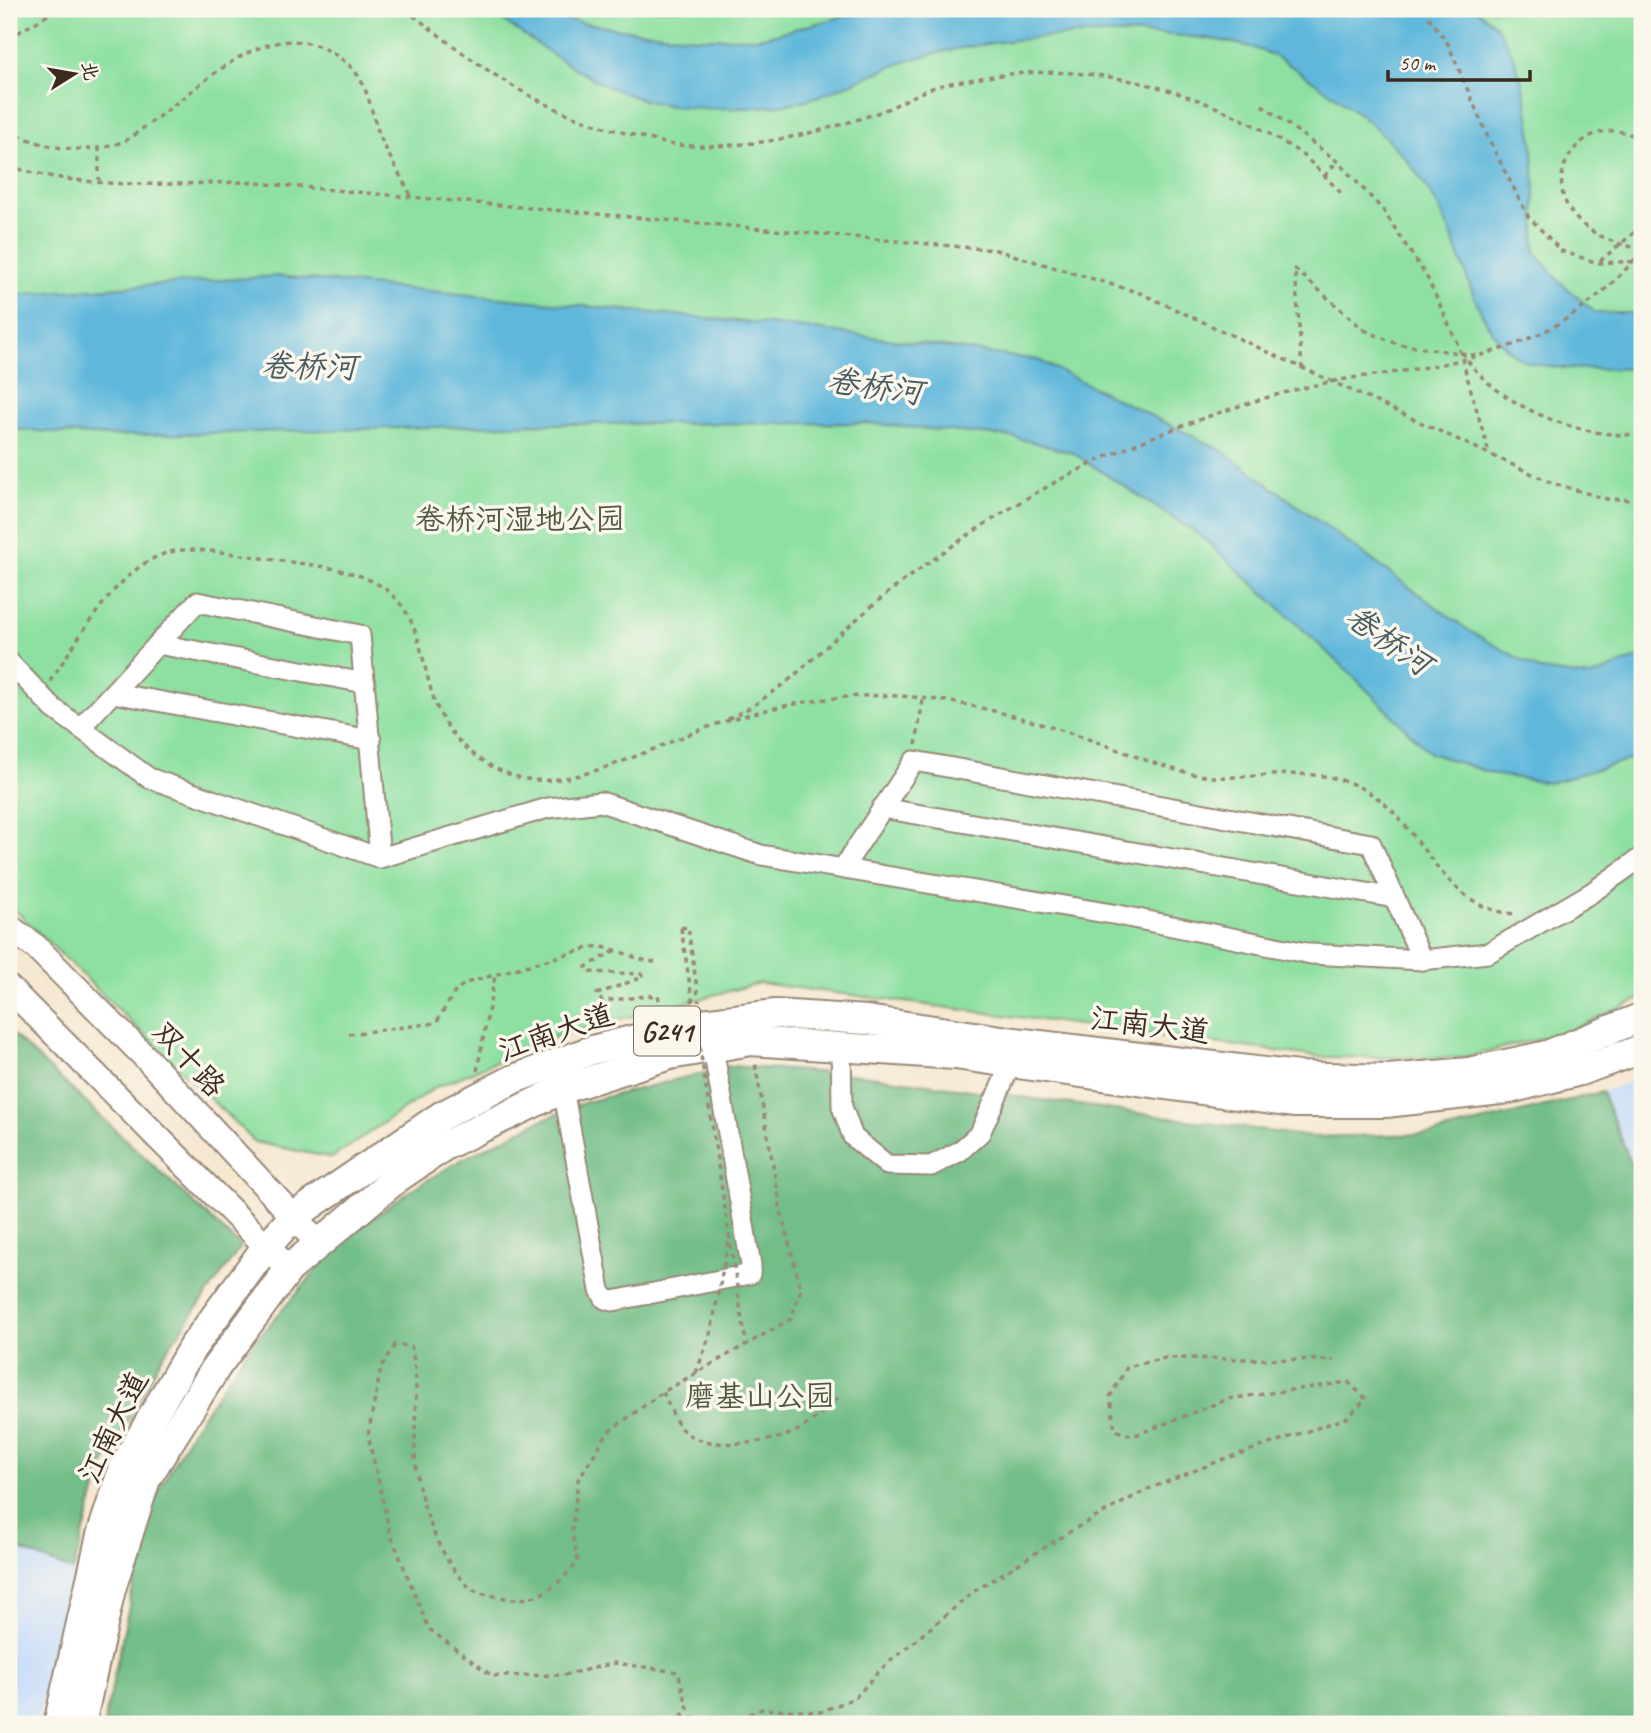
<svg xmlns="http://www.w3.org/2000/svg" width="1651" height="1733" viewBox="0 0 1651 1733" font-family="Caveat,'LXGW WenKai TC',sans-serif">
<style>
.built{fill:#c6ddf9}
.green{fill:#8de0a1;stroke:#648560;stroke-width:2}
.forest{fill:#72be87;stroke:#567452;stroke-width:2}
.water{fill:#5eb7db;stroke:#4c707c;stroke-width:2}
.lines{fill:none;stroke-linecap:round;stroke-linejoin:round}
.minor-casing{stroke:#988877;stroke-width:23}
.major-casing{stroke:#988877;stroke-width:28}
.highway-casing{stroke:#988877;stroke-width:32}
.path{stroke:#988877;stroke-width:3.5;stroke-dasharray:5 5;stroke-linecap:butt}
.minor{stroke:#fff;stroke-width:19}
.major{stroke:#fff;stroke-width:24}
.highway{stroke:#fff;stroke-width:28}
.path-bridge{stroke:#988877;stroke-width:3.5;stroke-dasharray:5 5;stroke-linecap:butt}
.labels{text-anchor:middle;stroke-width:7;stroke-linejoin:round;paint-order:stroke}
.shield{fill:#fbf7ec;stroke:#75685c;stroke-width:2}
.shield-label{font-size:28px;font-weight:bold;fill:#3b2a1e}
.park-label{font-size:30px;fill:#50583f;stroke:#fbf7ec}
.street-label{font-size:30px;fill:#3b2a1e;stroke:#fbf7ec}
.water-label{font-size:32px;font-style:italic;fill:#475b60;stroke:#fbf7ec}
</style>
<rect width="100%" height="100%" fill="#fbf7ec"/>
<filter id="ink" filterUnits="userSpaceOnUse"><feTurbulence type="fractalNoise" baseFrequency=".0143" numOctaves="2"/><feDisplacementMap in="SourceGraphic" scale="14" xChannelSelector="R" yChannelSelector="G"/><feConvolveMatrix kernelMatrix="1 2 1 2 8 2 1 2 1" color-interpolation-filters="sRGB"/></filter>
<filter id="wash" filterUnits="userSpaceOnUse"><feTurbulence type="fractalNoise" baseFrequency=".00686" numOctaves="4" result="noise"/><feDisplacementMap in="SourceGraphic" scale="28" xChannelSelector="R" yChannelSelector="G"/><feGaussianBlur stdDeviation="1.57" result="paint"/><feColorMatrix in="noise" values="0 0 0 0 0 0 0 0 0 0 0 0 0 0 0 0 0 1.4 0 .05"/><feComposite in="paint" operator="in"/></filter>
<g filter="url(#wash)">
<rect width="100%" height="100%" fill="#f6e7d0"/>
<g class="built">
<polygon points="1642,1077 1642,1190 1602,1092"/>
<polygon points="9,1545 73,1571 37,1724 9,1724"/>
</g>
<polygon class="green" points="9,9 1642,9 1642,998 1564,1033 1461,1058 1321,1057 760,983 560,1035 436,1087 332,1158 255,1142 9,904"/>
<g class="forest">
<polygon points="9,1031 241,1247 162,1357 102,1468 73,1571 9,1545"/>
<polygon points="731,1066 862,1075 1311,1137 1432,1134 1602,1092 1642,1190 1642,1724 104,1724 150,1507 192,1430 249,1348 342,1241 412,1189 463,1159 535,1123 586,1102"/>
</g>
<g class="water">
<path d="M 486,9 L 549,9 L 568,20 L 620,29 L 696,38 L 759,38 L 873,9 L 1475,9 C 1482,14 1491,20 1496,26 C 1538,81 1536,186 1535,252 L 1559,281 L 1596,313 L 1642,313 L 1642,368 C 1616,369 1543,372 1521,359 C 1475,330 1468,270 1447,225 C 1417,158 1370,118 1310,79 C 1297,71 1284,60 1270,54 C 1193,20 995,34 914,59 C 879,69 847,87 813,98 C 772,111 685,112 644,100 C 585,83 536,42 486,9 Z"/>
<polygon points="277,276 807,328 1038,360 1221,450 1468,630 1540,670 1590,677 1642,656 1642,756 1550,783 1497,775 1430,753 1348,671 1202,537 1073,453 1013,437 866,423 547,424 105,436 9,429 9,295"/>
</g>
</g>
<g filter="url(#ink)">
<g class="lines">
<defs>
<g id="minor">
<polyline points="158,644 365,683"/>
<polyline points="9,662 53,708 149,778 380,858 548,808 601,802 761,855 1118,915 1311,954 1422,960 1488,953 1591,893 1642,857"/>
<polyline points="113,693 371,740"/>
<polyline points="80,728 197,602 360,635 380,858"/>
<polyline points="882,808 1395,898"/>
<polyline points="843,868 914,761 1371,844 1422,960"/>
<polyline points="841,1045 842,1107 853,1137 887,1165 931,1166 960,1151 980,1133 1011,1064"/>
<polyline points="563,1089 600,1290 605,1299 613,1301 750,1274 751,1265 713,1048"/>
</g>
<g id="major">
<polyline points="9,927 36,947 148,1060 317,1242"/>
<polyline points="9,988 289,1269"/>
</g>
<g id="highway">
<polyline points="58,1724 101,1535 124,1466 192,1348 266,1247 293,1217 441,1116 514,1079 592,1050 643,1037 702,1023 775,1014 867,1020 1015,1042 1298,1076 1388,1079 1469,1072 1547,1055 1642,1017"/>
<polyline points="81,1724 111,1589 146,1479 217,1366 289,1269 396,1179 446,1145 563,1089 670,1055 751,1041 955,1055 1293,1103 1386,1103 1510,1089 1580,1071 1642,1049"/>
</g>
</defs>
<use href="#minor" class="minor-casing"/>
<use href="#major" class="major-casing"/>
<use href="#highway" class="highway-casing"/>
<g class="path">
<path d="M 405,9 C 480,67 535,110 629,134 C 644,137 660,143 675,145 C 745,150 811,136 877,113 C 897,106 915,94 935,87 C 949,82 966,81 981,78 C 1093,59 1204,89 1297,151 C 1314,163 1329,181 1343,195"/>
<polyline points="1423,9 1448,44 1490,142 1528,216 1561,251 1598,263 1642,261"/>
<polyline points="9,38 58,9"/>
<polyline points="1262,105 1337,161 1383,210 1428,279 1458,345 1489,453"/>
<path d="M 9,131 C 43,148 85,156 122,142 C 133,138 143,127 153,121 C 213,78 279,0 352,68 C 369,86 371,114 380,136 C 389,157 401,177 412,197"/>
<polyline points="99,147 99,180"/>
<path d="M 9,166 C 84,190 168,184 245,182 L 996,250 L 1140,293 L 1552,483 L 1607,499 L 1642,500"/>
<polyline points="1325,176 1337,161"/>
<polyline points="1600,261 1642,226"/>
<path d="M 1462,352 C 1493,405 1583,441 1642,434"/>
<polyline points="1302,369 1295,269 1364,330"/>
<path d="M 50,681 C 82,636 125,549 188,550 C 219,550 252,557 283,561 C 317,566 362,569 389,592 C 422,620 421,664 435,702 C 449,740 484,769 522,778 C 575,792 668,739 720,723 C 775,705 841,693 899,696 C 969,700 1034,721 1100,743 C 1136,756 1178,775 1216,777 C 1265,779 1314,764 1361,788 C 1424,819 1437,910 1517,914"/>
<polyline points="728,719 753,706 788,681"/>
<polyline points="916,745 923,699"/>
<polyline points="681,928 688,927 699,1002"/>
<polyline points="615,951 586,967 588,972 642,974 643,977 597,994 602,1001 658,995 661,1009"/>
<path d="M 349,1034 L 436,1023 L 456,990 L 466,983 L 592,947 C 615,945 632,960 655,962"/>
<polyline points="477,1071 495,976"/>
<path d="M 663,1392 C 668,1403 673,1417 680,1427 C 699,1452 764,1444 790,1434 C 809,1426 823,1412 838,1398"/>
<polyline points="681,1717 730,1722 762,1709 820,1712 855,1698 881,1669 976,1590 1076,1528 1146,1490 1224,1459 1347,1418 1366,1399 1348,1382 1228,1399 1133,1436 1115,1430 1110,1397 1127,1367 1166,1358 1334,1360"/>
<path d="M 674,1724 L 688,1709 L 678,1672 L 615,1663 L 564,1675 L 492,1676 L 429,1629 L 390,1533 L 368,1435 L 381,1368 L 395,1345 L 411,1346 C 421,1387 412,1427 416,1468 C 420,1505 443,1570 475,1591 C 480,1594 490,1595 496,1596 C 535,1606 554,1589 578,1562 L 572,1531 L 578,1480 L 608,1432 L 663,1392 L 791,1319 L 801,1289 L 782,1216 L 755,1063"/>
</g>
<use href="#minor" class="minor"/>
<use href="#major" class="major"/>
<use href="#highway" class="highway"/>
<g class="path-bridge">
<path d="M 1642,140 C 1572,96 1503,224 1642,249"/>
<polyline points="1364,330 1397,344 1479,356"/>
<path d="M 788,681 C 820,653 851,623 884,596 C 960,537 1047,480 1138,443 C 1203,417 1271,393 1340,380 C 1360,376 1382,375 1403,371 C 1507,354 1572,334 1642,251"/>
<polyline points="681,928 746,1343"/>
<polyline points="696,1373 711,1332 728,1242"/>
</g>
</g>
</g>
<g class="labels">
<rect class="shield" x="634" y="1006.5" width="66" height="49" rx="5"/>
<g class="shield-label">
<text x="667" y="1041">G241</text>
</g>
<g class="park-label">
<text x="520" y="529">卷桥河湿地公园</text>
<text x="760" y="1406">磨基山公园</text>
</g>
<g class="street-label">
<text transform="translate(1150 1025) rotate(7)" y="10">江南大道</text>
<text transform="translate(556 1032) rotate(-19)" y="10">江南大道</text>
<text transform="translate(189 1059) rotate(47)" y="10">双十路</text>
<text transform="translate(113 1427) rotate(-64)" y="10">江南大道</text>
</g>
<g class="water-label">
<text transform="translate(309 366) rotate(1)" y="11">卷桥河</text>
<text transform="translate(875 386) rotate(8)" y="11">卷桥河</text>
<text transform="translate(1389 640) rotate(35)" y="11">卷桥河</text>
</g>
</g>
<rect width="1651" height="1733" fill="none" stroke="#fbf7ec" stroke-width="35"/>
<g transform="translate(74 74) rotate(79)" stroke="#fbf7ec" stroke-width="5" paint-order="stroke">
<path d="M0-5L12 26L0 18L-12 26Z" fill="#3b2a1e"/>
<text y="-10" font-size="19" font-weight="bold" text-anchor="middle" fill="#3b2a1e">北</text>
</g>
<path d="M1388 70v10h142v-10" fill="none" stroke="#3b2a1e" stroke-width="3.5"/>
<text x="1399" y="70" font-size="21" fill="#3b2a1e" stroke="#fbf7ec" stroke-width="5" paint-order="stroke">50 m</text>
</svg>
